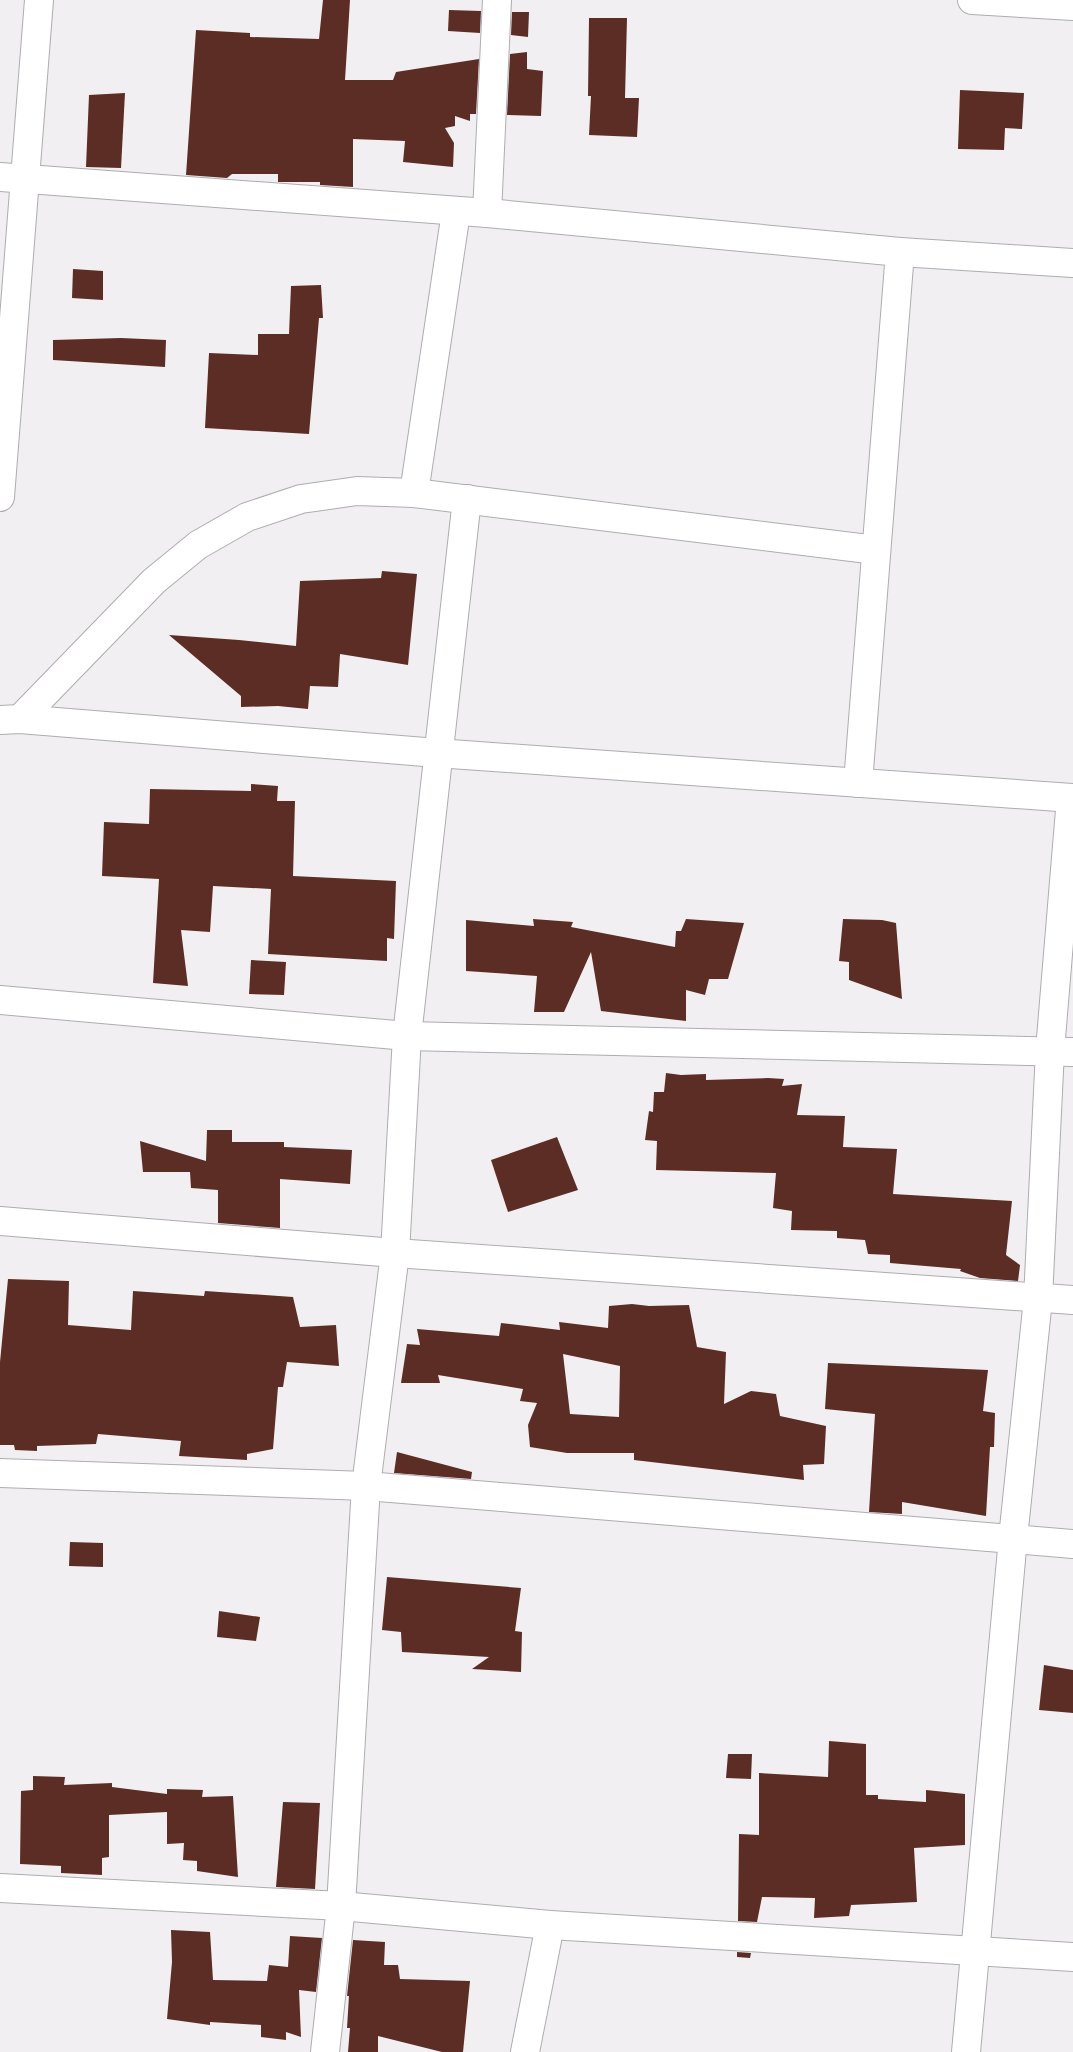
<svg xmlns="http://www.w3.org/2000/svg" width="1073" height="2052" viewBox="0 0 1073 2052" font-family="'Golos Text',sans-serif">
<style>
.building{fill:#5c2d24;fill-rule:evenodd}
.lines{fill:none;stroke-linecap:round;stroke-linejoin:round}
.street-casing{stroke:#aeacb0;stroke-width:30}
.secondary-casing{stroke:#aeacb0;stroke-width:30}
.street{stroke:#fff;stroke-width:28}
.secondary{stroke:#fff;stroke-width:28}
</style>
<rect width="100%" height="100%" fill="#f2eff3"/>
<g class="building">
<polygon points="323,0 350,0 345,80 393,80 396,72 479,59 476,114 470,114 470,121 455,116 455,126 445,128 454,143 453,167 403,162 405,141 353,139 353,187 320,185 320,182 278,182 278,174 232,174 227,178 186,175 196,30 250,33 250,37 319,39"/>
<polygon points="449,10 481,11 480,33 448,31"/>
<polygon points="512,12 529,12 528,37 511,35"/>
<polygon points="589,18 627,18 625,98 639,98 637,137 589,135 591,96 588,96"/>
<polygon points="527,52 527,69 543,71 541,116 507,115 510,54"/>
<polygon points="960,90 1024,93 1022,129 1005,128 1004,150 958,149"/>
<polygon points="125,93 121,168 86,167 89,95"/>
<polygon points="73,269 103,271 103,300 72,298"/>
<polygon points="321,285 323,318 319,318 309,434 205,428 209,353 258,355 258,334 289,334 291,286"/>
<polygon points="121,338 166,340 165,367 53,360 53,340"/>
<polygon points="382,571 417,574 408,665 340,654 338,687 310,686 308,709 278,706 241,707 241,696 169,635 239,640 296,646 300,581 381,578"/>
<polygon points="251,784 278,786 277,801 295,801 293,876 396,881 394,939 387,938 387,961 268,954 271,889 213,886 210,932 181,930 188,986 153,983 159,879 102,876 104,822 149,824 150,789 251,791"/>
<polygon points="533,919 573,922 571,927 675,947 676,931 681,931 686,919 744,923 728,979 709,979 705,995 686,990 686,1021 601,1011 591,952 564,1012 534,1012 537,976 466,971 466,920 534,926"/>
<polygon points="843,919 882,920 896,923 902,999 849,980 849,962 839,961"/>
<polygon points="251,960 286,962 284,995 249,994"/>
<polygon points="666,1073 681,1075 706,1074 706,1080 768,1078 784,1079 782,1086 802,1084 797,1115 845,1116 843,1147 897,1149 893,1194 1012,1201 1006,1255 1020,1265 1018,1281 980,1278 960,1271 961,1269 890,1263 890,1255 868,1254 865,1240 837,1238 837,1231 791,1230 792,1211 773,1208 776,1173 656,1170 657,1141 645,1140 649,1111 653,1112 654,1092 664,1092"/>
<polygon points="207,1130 232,1130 232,1142 284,1142 284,1147 352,1150 350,1184 280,1179 280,1228 218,1223 218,1190 191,1188 190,1172 143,1172 140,1141 206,1161"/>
<polygon points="557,1137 578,1190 508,1212 491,1160"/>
<polygon points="8,1279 69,1281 68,1325 131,1330 133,1291 204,1296 205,1291 293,1297 300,1327 336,1325 339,1366 287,1362 283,1387 278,1387 273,1449 247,1454 247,1460 179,1456 181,1441 98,1434 96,1444 37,1446 37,1451 15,1450 14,1445 0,1445 0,1362"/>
<path d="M 632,1304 L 649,1306 L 689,1305 L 697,1347 L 726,1352 L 724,1404 L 751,1391 L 776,1394 L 780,1416 L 826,1426 L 824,1464 L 803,1465 L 804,1480 L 634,1460 L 634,1453 L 567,1453 L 530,1447 L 528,1425 L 537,1403 L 520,1401 L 523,1389 L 438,1375 L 440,1383 L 401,1383 L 407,1344 L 420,1345 L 417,1329 L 499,1336 L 501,1323 L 560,1330 L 559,1322 L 608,1328 L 609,1306 ZM 563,1354 L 620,1366 L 619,1417 L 570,1414 Z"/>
<polygon points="828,1363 988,1370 983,1411 995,1413 994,1447 990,1447 986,1516 902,1502 902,1514 869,1512 875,1414 825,1409"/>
<polygon points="397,1452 472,1472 471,1479 394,1473"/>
<polygon points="70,1542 103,1543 103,1567 69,1566"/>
<polygon points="387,1577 521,1588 515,1631 522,1632 521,1672 472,1669 489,1657 402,1652 401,1632 382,1630"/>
<polygon points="219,1611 260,1617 256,1641 217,1637"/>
<polygon points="1044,1665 1073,1670 1073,1713 1039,1710"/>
<polygon points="829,1741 866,1744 866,1795 878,1795 878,1799 926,1802 926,1790 965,1794 965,1845 914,1848 917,1902 851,1905 849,1916 814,1918 815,1898 762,1897 757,1922 738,1921 739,1834 759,1835 759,1773 828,1777"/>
<polygon points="728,1754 752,1754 751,1779 726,1778"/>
<polygon points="33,1776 65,1777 64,1785 112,1783 112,1787 167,1794 167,1789 203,1790 202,1797 233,1796 238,1877 197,1871 197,1861 183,1860 184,1843 167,1844 167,1812 109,1815 109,1857 102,1858 102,1875 61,1873 61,1866 20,1864 21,1791 33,1790"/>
<polygon points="283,1802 320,1803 315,1889 276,1887"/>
<polygon points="171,1930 210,1932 213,1980 267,1981 269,1965 288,1967 290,1936 322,1938 316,1992 299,1990 301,2037 286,2032 286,2040 261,2037 261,2025 210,2022 210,2025 167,2019 172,1962"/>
<polygon points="353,1940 385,1942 384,1965 398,1965 400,1979 470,1981 463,2052 442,2052 378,2036 378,2052 348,2052 350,2028 347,2028 349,1996 347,1996"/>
<polygon points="737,1952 751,1953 750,1958 737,1957"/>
</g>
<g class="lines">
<defs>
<g id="street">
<polyline points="972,0 1073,6"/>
<polyline points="0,177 487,213 900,252 1073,263"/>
<polyline points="487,213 497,0"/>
<polyline points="414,493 456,212"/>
<polyline points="20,719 154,581 198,545 247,517 301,499 357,491 414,493 876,550"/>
<polyline points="0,720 20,719 437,753 1073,798"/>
<polyline points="858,783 900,252"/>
<polyline points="0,1000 407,1036 1073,1052"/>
<polyline points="0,1221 395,1253 1073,1300"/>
<polyline points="0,1473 366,1486 1073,1544"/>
<polyline points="0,1888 341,1906 550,1925 1073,1957"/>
<polyline points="325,2052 341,1906 366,1486 395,1253 407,1036 467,499"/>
<polyline points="525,2052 550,1925"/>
<polyline points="966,2052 1013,1538 1038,1299 1050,1050 1071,798"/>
</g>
<polyline id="secondary" points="0,497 39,0"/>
</defs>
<use href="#street" class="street-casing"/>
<use href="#secondary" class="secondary-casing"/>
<use href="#street" class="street"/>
<use href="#secondary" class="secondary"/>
</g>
</svg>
